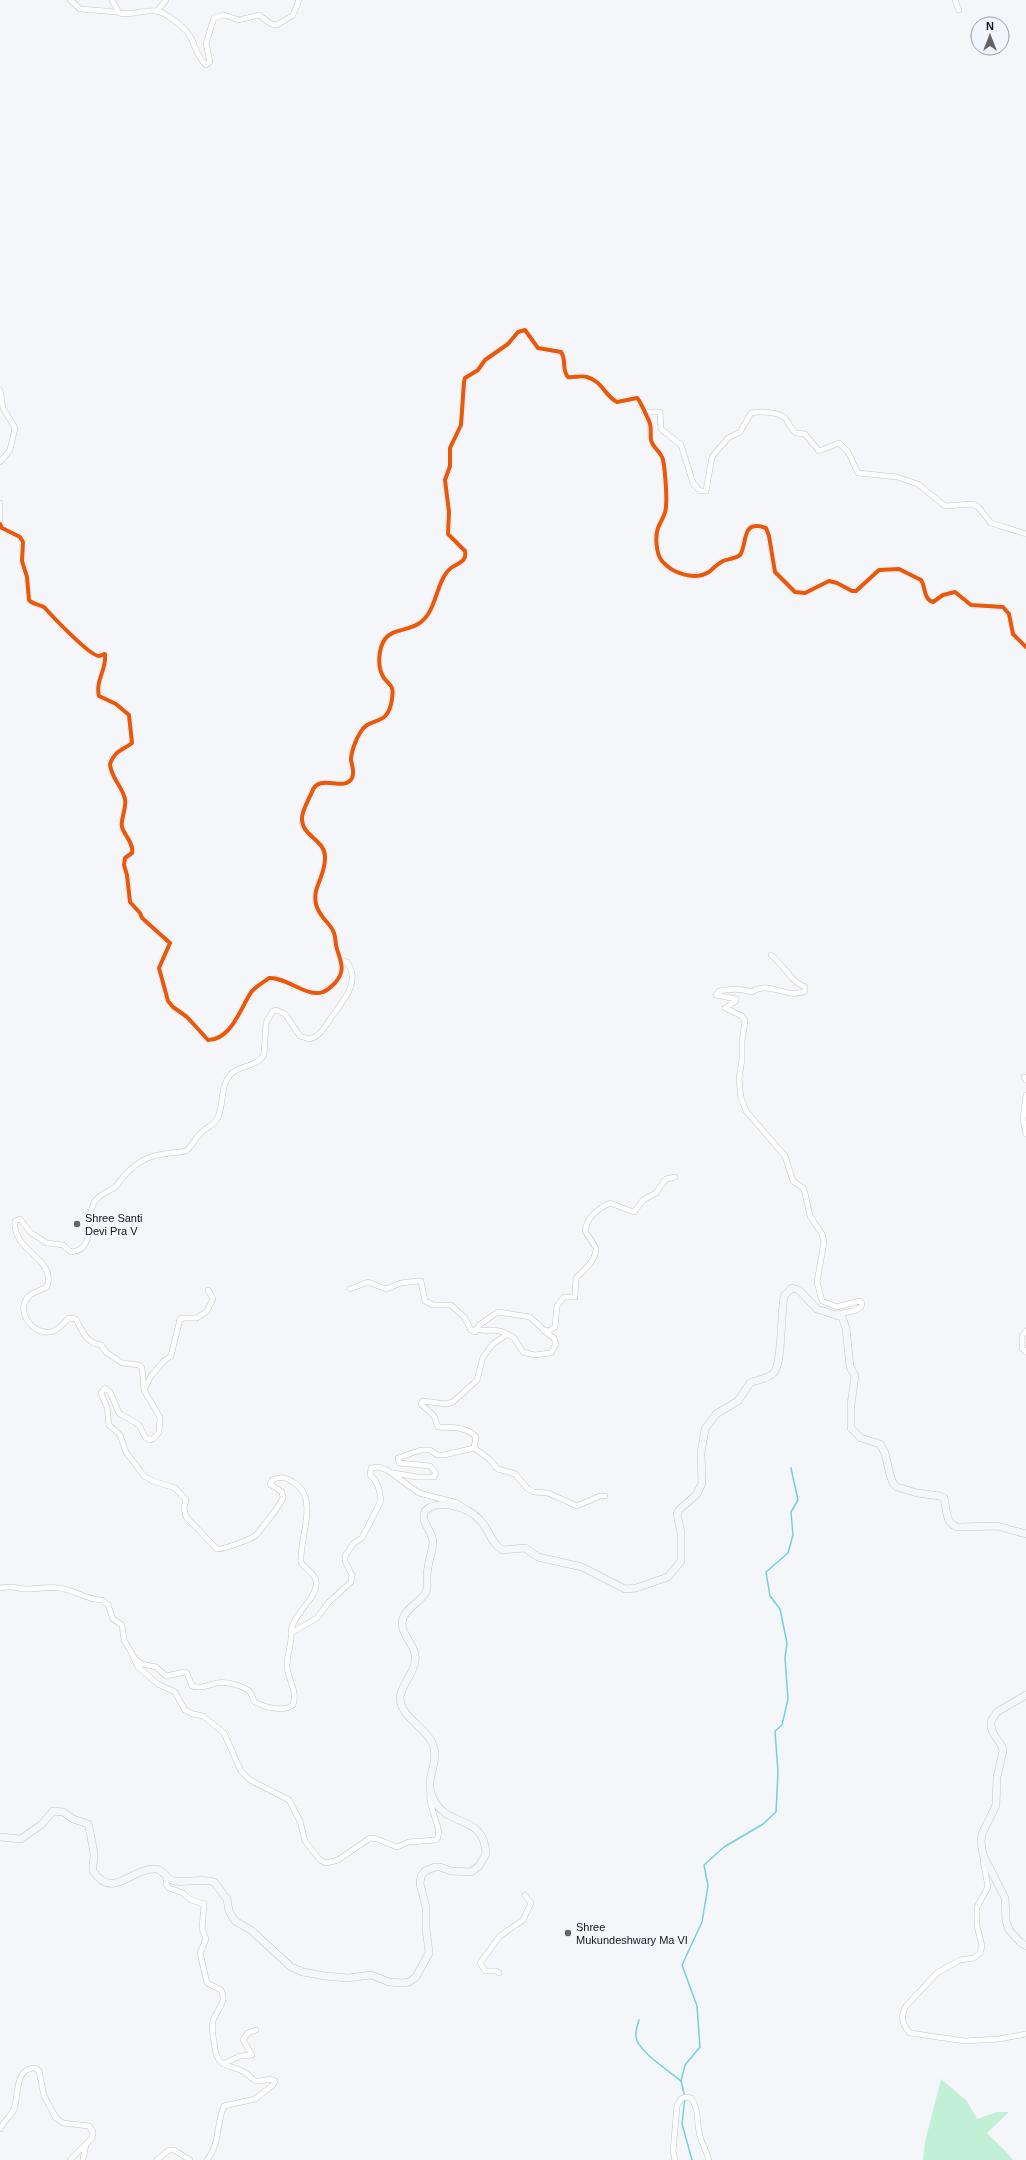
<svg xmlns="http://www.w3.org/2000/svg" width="1026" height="2160" viewBox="0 0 1026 2160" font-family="Arial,sans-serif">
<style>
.green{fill:#c1f0d7}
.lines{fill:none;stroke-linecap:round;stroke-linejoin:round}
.stream{stroke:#71d1e2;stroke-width:1.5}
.street-casing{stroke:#c4c4c7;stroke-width:6}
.secondary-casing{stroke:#c4c4c7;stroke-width:8}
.street{stroke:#fefefe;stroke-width:5}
.secondary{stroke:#f4f6f8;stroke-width:7}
.cycleway-casing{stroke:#f3f5fc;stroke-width:6}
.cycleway{stroke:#e8590c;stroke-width:4}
.poi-dot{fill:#646468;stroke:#f3f5fc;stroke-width:1.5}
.labels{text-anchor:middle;stroke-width:3.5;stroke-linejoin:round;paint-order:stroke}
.poi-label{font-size:11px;fill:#161619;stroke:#f3f5fc;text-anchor:start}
</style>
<rect width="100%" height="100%" fill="#f5f6fa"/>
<path class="green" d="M 941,2079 L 967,2101 L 977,2119 L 997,2112 L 1009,2112 L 987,2133 C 996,2143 1006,2150 1013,2160 L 923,2160 L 925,2142 Z"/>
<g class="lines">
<g class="stream">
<path d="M 639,2020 C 637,2026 634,2034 637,2041 C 644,2055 669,2071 681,2081"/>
<polyline points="692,2160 682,2124 685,2097 681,2081 685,2065 700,2047 697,2006 682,1965 702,1922 708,1886 704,1865 724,1847 763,1824 776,1812 778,1772 775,1731 782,1725 788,1699 785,1658 787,1643 780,1609 770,1596 766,1572 788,1553 793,1535 791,1512 798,1500 791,1468"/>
</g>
<defs>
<g id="street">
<polyline points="70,0 80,9 117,12"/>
<path d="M 112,0 L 119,13 C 133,16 146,9 156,11 C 165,12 186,28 190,36 C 195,45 198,59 206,65 L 210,62 L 206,43 L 214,18 L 224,15 L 239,20 L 259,15 L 271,24 L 277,25 L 293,15 L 299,0"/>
<polyline points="955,0 959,10"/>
<polyline points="157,11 166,0"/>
<polyline points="0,390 3,408 15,428 10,450 0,462"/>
<path d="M 644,412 L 660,412 L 661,429 L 681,445 L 693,483 L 700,491 L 706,491 L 712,457 L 728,438 L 740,432 L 751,413 C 759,411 779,412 785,418 C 789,423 791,429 796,433 L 805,434 L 819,451 L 839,443 L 848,452 L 858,473 L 897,477 L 918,484 L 945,506 L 973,504 L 978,507 L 991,523 L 1026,534"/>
<polyline points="0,503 0,522"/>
<path d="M 0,524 L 2,528 L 20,537 L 23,542 L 22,561 L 27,577 L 29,600 C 33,605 41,604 45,608 C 52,616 91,657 99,656 C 101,656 103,654 105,654 C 107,669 95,681 99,696 L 116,704 L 129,715 L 132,743 C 122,751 115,750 110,764 C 111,778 122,786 125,799 C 127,809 120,819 122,827 C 124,835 134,843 132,853 L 125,858 L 124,865 L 127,875 L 130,902 L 140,913 L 142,918 L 170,943 L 159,968 L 168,1001 L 173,1007 L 187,1017 L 208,1040 C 232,1040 241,1006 252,991 C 257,986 264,982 269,978 C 287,977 307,998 323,992 C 327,991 332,986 335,983 C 346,971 341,962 337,949 C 335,944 336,938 334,933 C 331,923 319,918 316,904 C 312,886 326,877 325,856 C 324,839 301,836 302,818 C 302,812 309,798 312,792 C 319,772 344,793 352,778 C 355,772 352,766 351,760 C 351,752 356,739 360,733 C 369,715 388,729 392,699 C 394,685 391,687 384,678 C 377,668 378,649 385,639 C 393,628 411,631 421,622 C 437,610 436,580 451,568 C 459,562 467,562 465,551 L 448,534 L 449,512 L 445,480 L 450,466 L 450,448 L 461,425 L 464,382 L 465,378 L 478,370 L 485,360 L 508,344 L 518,332 L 525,330 L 538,348 L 561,352 C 567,360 561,369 568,377 C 574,378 581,375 587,377 C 602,381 605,396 617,402 L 637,398 C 640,400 647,417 649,421 C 652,427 650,434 651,440 C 653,448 659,450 662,457 C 665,463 667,498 666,506 C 666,515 661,520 658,528 C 655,536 656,554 662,561 C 672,573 694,581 709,572 C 714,568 717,564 723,561 C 728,559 737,558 740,555 C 748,544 740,519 766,528 L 769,536 L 775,572 L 795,592 L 805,593 L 829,581 L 837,583 L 852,591 L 856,591 L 879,570 L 899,569 L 921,580 C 926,587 923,599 933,602 L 943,595 L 955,592 L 971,605 L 1003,607 L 1009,614 L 1013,634 L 1026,647"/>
<path d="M 771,955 C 785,966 789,980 805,987 L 805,991 C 787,1000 769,980 752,992 C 740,988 731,989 719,991 L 716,995 L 736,999 L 736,1001 L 725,1008 L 742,1016 L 745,1021 L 742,1041 L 742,1059 L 739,1079 L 741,1098 L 746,1111 L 785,1156 L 793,1181 L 803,1188 L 805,1193 L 810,1216 L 822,1234 L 824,1242 L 817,1282 L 822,1301 L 837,1307 L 859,1301 L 862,1303 L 861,1307 L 854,1311 L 836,1314"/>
<path d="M 341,961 L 347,962 C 361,981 344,1000 333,1015 C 326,1024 321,1037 309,1039 L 300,1036 L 285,1014 L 276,1010 L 273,1011 L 266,1023 L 264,1055 C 256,1068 238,1065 230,1075 C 220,1087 224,1104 218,1117 C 215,1125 208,1126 202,1132 C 196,1137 193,1145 186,1151 C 165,1155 151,1152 132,1168 C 125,1173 121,1181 115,1187 C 109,1192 101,1193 95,1201 C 85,1215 97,1250 71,1252 L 63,1245 L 47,1243 L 31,1233 L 20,1219 L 15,1221 C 12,1252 57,1258 47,1287 C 41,1290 33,1292 28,1297 C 14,1313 36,1338 54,1331 C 60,1328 64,1323 69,1318 L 76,1319 C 82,1331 86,1343 101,1345 L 106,1352 L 122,1363 L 139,1365 L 142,1368 L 144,1390 L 160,1417 L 159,1432 L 153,1439 L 150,1440 L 145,1437 L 139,1425 L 119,1413 L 110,1392 L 105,1388 L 101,1393 L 107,1407 L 109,1425 L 120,1435 L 126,1452 L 144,1476 L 153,1481 L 175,1488 L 186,1500 L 184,1508 L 186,1517 L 217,1549 C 222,1550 251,1539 255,1536 C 260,1531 281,1504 283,1498 L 282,1492 L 270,1484 L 272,1480 C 280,1476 286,1477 293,1482 C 320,1497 299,1539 301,1562 C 305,1569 315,1573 316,1581 C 319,1598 291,1615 291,1633 L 317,1618 L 328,1603 L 351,1582 L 352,1575 L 345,1561 L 345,1556 L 354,1543 L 362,1538 L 381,1501 L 379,1489 L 375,1480 L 370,1475 L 371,1468 L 378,1467 L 387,1470 L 419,1493 L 458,1503 L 463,1507"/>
<polyline points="1024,1077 1026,1080"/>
<polyline points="1026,1095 1023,1119 1026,1134"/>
<path d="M 350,1289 L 368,1282 L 386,1289 L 401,1283 L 418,1281 L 421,1281 L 425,1301 L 433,1305 L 451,1305 L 464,1317 L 471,1330 L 475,1332 L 479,1325 L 498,1312 L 530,1317 L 544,1330 L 549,1331 L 555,1327 L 557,1306 L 564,1297 L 575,1297 L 576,1278 C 584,1270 596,1261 596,1248 L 585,1231 C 587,1217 597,1209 610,1203 L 634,1212 L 643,1200 L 656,1193 L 666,1179 L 675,1177"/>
<polyline points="1026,1331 1022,1336 1022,1348 1026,1352"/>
<polyline points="505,1333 514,1338 523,1352 534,1355 551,1353 556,1344 554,1338 544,1331"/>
<polyline points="144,1390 151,1376 164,1361 171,1356 180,1319 184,1318 197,1318 207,1311 213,1299 208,1290"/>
<polyline points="474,1448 488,1458 498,1469 515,1474 527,1488 534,1492 548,1493 577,1506 600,1496 605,1496"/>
<path d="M 393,1473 L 417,1477 L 434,1477 L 436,1473 L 430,1466 L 399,1463 L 398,1458 L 421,1450 L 430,1450 L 437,1455 L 444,1455 L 474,1448 L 476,1437 C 467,1426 450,1428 438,1427 L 434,1416 L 421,1404 L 423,1401 L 446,1404 L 453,1402 L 477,1380 L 483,1357 L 493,1344 L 506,1335 L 505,1333 C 494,1327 487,1333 477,1329"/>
<path d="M 0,1588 C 9,1586 15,1587 24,1589 C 37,1590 51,1585 64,1589 C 78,1592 88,1600 102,1600 L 108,1605 L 113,1619 L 122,1625 L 124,1640 L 135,1659 L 142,1664 L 156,1667 L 166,1676 L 185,1672 L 187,1673 L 192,1686 C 203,1689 207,1685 217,1683 C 225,1681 240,1685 248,1690 C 253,1693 251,1698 255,1702 C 266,1708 283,1712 293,1705 C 298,1689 287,1679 287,1665 C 287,1654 292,1644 291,1633"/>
<path d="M 132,1654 L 138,1667 L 158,1684 L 175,1692 L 185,1710 L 193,1714 L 203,1716 L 224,1733 L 241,1771 L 250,1780 L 289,1800 L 300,1821 L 305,1841 L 320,1860 L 326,1863 L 338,1860 L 370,1838 L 377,1839 L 397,1847 L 409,1842 L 436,1840 C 445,1831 427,1807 430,1793"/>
<path d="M 983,1860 L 988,1887 L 977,1907 L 977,1926 L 982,1946 L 980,1953 L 974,1958 L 960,1960 L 937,1973 L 906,2006 C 900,2016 902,2025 910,2033 L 965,2041 L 999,2039 L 1026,2034"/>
<path d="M 166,1875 L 166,1884 L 169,1888 L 183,1893 L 191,1900 L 204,1904 L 202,1929 L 206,1939 L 200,1953 L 207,1983 L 221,1990 C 228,2002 216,2010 213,2021 C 211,2029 214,2041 215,2049 C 219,2071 235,2064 247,2074 C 251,2077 252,2080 257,2081 C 264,2082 269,2077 275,2081 L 273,2085 L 255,2099 L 224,2106 C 216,2124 220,2145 207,2160"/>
<polyline points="499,1973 496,1971 485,1971 480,1963 500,1936 523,1920 531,1903 525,1895"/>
<polyline points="223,2064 240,2056 252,2055 243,2040 248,2033 256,2030"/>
<path d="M 0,2129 C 3,2122 11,2116 14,2109 C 19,2096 14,2068 35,2068 L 39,2071 L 44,2096 L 56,2118 L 63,2123 L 89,2126 L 93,2132 L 92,2138 L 70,2160"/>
<polyline points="83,2160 86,2144"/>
<polyline points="157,2160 169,2150 174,2150 190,2160"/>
<path d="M 675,2160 L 673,2152 L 677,2106 L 681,2099 L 685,2097 L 691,2098 C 700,2110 696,2123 700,2136 C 702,2144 707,2152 709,2160"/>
</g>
<g id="secondary">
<path d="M 1026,1695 L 997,1712 L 991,1721 C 990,1738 1002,1739 1003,1751 L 997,1777 L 996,1805 L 982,1834 L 981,1842 L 983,1855 L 1005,1898 L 1006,1921 L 1009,1930 L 1020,1942 L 1026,1946"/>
<path d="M 0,1837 L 21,1839 L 42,1824 L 53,1811 L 63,1812 L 73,1819 L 88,1824 C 89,1826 94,1852 94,1855 C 94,1861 92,1865 93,1871 C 113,1901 132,1867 156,1869 C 164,1870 166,1879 174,1881 C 187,1883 201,1878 214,1882 L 227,1899 L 229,1911 L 235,1921 L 251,1930 L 291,1967 L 303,1972 L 325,1976 L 348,1978 L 371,1975 L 389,1982 L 403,1983 L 409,1982 L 416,1977 L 429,1953 L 426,1928 L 426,1907 L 420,1884 L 421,1876 L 425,1871 L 435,1867 L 440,1867 L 451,1871 L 471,1872 L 479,1866 L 486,1854 C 484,1812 446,1830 432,1796 C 425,1779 438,1765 434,1748 C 429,1728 401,1719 400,1698 C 400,1687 413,1675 415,1662 C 418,1646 402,1638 402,1623 C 403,1609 420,1603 426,1592 C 428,1588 427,1585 427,1580 C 426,1567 432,1555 433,1542 C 432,1529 420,1523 425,1511 C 439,1498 468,1507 480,1520 C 489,1529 491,1544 503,1550 L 525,1548 L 538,1557 L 582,1567 L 625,1589 L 636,1588 L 668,1577 L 681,1561 L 681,1533 L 677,1514 L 679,1510 L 697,1494 L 702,1483 L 701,1453 L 705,1429 L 716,1414 L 738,1401 L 750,1383 C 758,1379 770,1379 775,1371 C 782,1360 781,1312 784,1296 L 792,1288 L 799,1290 L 817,1309 L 842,1317 L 846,1328 L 850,1367 L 855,1376 L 851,1404 L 851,1428 L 861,1438 L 880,1444 L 885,1453 L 890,1475 L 893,1483 L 897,1487 L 917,1493 L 940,1496 L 944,1498 C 947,1510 945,1524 958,1527 L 997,1526 L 1026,1534"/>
</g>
</defs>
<use href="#street" class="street-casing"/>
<use href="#secondary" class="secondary-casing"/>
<use href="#street" class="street"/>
<use href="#secondary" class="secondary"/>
<defs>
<path id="cycleway" d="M 0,524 L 2,528 L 20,537 L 23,542 L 22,561 L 27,577 L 29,600 C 33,605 41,604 45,608 C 52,616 91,657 99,656 C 101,656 103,654 105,654 C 107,669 95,681 99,696 L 116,704 L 129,715 L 132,743 C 122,751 115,750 110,764 C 111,778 122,786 125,799 C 127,809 120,819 122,827 C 124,835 134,843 132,853 L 125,858 L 124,865 L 127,875 L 130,902 L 140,913 L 142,918 L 170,943 L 159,968 L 168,1001 L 173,1007 L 187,1017 L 208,1040 C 232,1040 241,1006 252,991 C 257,986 264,982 269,978 C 287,977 307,998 323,992 C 327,991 332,986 335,983 C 346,971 341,962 337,949 C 335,944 336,938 334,933 C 331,923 319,918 316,904 C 312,886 326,877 325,856 C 324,839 301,836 302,818 C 302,812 309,798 312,792 C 319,772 344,793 352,778 C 355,772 352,766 351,760 C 351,752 356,739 360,733 C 369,715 388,729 392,699 C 394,685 391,687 384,678 C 377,668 378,649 385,639 C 393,628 411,631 421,622 C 437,610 436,580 451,568 C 459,562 467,562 465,551 L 448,534 L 449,512 L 445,480 L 450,466 L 450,448 L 461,425 L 464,382 L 465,378 L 478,370 L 485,360 L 508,344 L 518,332 L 525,330 L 538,348 L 561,352 C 567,360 561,369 568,377 C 574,378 581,375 587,377 C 602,381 605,396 617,402 L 637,398 C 640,400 647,417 649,421 C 652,427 650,434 651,440 C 653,448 659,450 662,457 C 665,463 667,498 666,506 C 666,515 661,520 658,528 C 655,536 656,554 662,561 C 672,573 694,581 709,572 C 714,568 717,564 723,561 C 728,559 737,558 740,555 C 748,544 740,519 766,528 L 769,536 L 775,572 L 795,592 L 805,593 L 829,581 L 837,583 L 852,591 L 856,591 L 879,570 L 899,569 L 921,580 C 926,587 923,599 933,602 L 943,595 L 955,592 L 971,605 L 1003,607 L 1009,614 L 1013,634 L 1026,647"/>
</defs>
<use href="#cycleway" class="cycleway-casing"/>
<use href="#cycleway" class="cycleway"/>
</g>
<g class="poi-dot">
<circle cx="77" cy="1224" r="4"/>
<circle cx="568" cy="1933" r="4"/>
</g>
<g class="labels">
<g class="poi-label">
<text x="85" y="1222">Shree Santi<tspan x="85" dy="13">Devi Pra V</tspan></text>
<text x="576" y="1931">Shree<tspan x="576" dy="13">Mukundeshwary Ma VI</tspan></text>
</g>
</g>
<g transform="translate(990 36)"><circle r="19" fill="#f3f5fc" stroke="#9b9ca1"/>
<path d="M0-3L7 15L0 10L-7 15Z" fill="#646468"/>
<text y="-6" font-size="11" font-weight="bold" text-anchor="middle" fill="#161619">N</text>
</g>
</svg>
